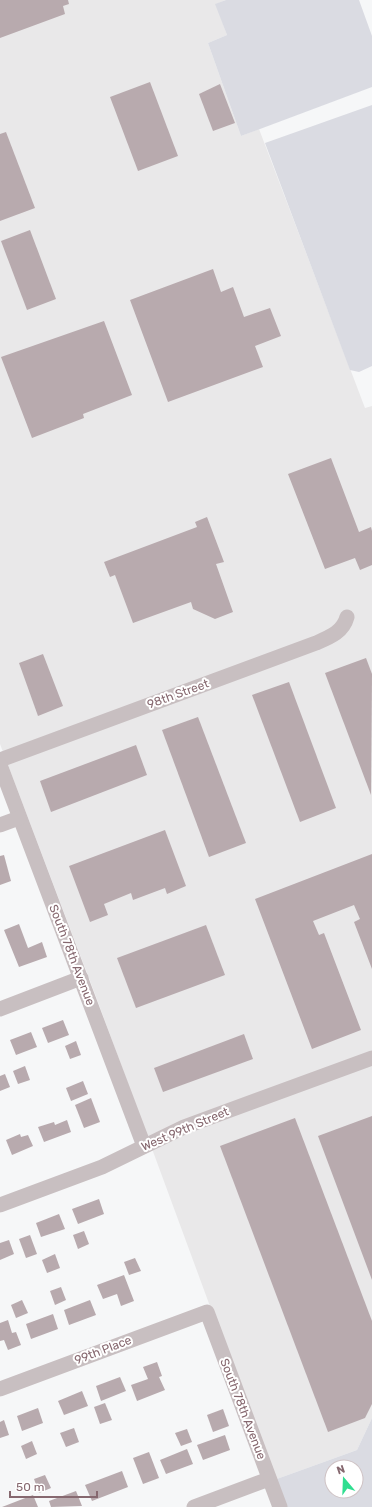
<svg xmlns="http://www.w3.org/2000/svg" width="372" height="1507" viewBox="0 0 372 1507" font-family="Rubik,sans-serif">
<style>
.built{fill:#e9e8e9}
.green{fill:#dadbe2;fill-rule:evenodd}
.building{fill:#b8aaae}
.lines{fill:none;stroke-linecap:round;stroke-linejoin:round}
.minor{stroke:#c8bfc1;stroke-width:15}
.labels{text-anchor:middle;stroke-width:4;stroke-linejoin:round;paint-order:stroke}
.street-label{font-size:12px;fill:#86686f;stroke:#fff}
</style>
<rect width="100%" height="100%" fill="#f6f7f8"/>
<polygon class="built" points="0,0 226,0 216,4 227,35 208,43 241,136 259,129 365,408 372,406 372,1418 357,1450 274,1480 95,994 0,744"/>
<g class="green">
<polygon points="226,0 359,0 372,36 372,87 241,136 208,43 227,35 215,4"/>
<polygon points="372,105 372,366 359,372 350,370 265,143"/>
<path d="M 372,1418 L 372,1507 L 284,1507 L 274,1480 L 357,1450 ZM 332,1467 L 356,1467 L 356,1491 L 332,1491 Z"/>
</g>
<g class="building">
<polygon points="0,0 68,0 69,4 63,6 65,14 0,38"/>
<polygon points="150,82 178,156 138,171 110,97"/>
<polygon points="220,84 235,123 213,131 199,94"/>
<polygon points="6,132 35,208 0,221 0,134"/>
<polygon points="30,230 56,299 27,310 1,241"/>
<polygon points="213,269 221,292 233,287 244,317 270,308 281,336 255,346 263,367 168,402 130,300"/>
<polygon points="104,321 132,395 83,414 84,418 32,438 1,357"/>
<polygon points="331,458 359,532 371,527 372,531 372,565 360,570 355,558 325,569 288,474"/>
<polygon points="207,517 224,562 216,564 233,612 215,619 193,609 191,602 133,623 115,575 110,577 104,562 197,527 195,522"/>
<polygon points="43,654 63,706 38,716 19,663"/>
<polygon points="366,658 372,674 371,795 325,673"/>
<polygon points="289,682 336,808 300,822 252,695"/>
<polygon points="198,717 246,843 209,857 162,730"/>
<polygon points="136,745 147,775 51,812 40,781"/>
<polygon points="165,830 186,886 167,894 165,888 133,900 131,893 104,904 108,915 90,922 69,866"/>
<polygon points="372,854 372,969 354,922 360,919 354,905 313,921 319,935 324,933 361,1030 312,1049 255,899"/>
<polygon points="4,855 11,881 0,885 0,856"/>
<polygon points="19,924 28,948 42,942 47,957 19,967 4,930"/>
<polygon points="206,925 225,975 136,1008 117,958"/>
<polygon points="63,1020 69,1035 48,1043 42,1028"/>
<polygon points="31,1032 37,1047 16,1055 10,1040"/>
<polygon points="244,1034 253,1059 163,1092 154,1068"/>
<polygon points="76,1041 81,1055 70,1059 65,1046"/>
<polygon points="25,1066 30,1080 18,1084 13,1071"/>
<polygon points="5,1074 10,1087 0,1091 0,1076"/>
<polygon points="83,1081 88,1094 71,1101 66,1088"/>
<polygon points="91,1098 100,1122 84,1128 75,1105"/>
<polygon points="372,1116 372,1280 318,1136"/>
<polygon points="295,1118 372,1321 372,1404 365,1418 328,1432 220,1146"/>
<polygon points="67,1120 71,1132 44,1142 38,1127 54,1122 55,1125"/>
<polygon points="20,1134 21,1137 28,1135 33,1146 12,1155 6,1140"/>
<polygon points="99,1199 104,1214 78,1224 72,1209"/>
<polygon points="59,1214 65,1229 41,1237 36,1223"/>
<polygon points="84,1231 89,1244 78,1249 73,1235"/>
<polygon points="30,1235 37,1254 26,1258 19,1239"/>
<polygon points="9,1240 14,1254 0,1260 0,1243"/>
<polygon points="55,1254 60,1268 47,1273 42,1260"/>
<polygon points="135,1258 141,1271 129,1275 124,1262"/>
<polygon points="124,1275 134,1301 121,1306 117,1294 103,1299 97,1285"/>
<polygon points="61,1287 66,1300 55,1305 50,1291"/>
<polygon points="22,1300 28,1313 16,1318 11,1305"/>
<polygon points="90,1300 96,1315 69,1325 64,1310"/>
<polygon points="53,1314 58,1329 31,1339 26,1324"/>
<polygon points="8,1320 12,1333 16,1332 21,1345 8,1350 4,1340 0,1341 0,1323"/>
<polygon points="157,1362 162,1376 159,1377 165,1390 137,1401 131,1385 148,1379 143,1367"/>
<polygon points="120,1377 126,1391 101,1401 96,1386"/>
<polygon points="82,1391 88,1406 64,1415 58,1401"/>
<polygon points="105,1403 112,1420 100,1424 94,1407"/>
<polygon points="38,1408 43,1423 22,1431 17,1416"/>
<polygon points="223,1409 229,1426 213,1432 207,1415"/>
<polygon points="4,1420 9,1435 0,1438 0,1422"/>
<polygon points="74,1428 79,1442 66,1447 60,1433"/>
<polygon points="187,1429 192,1442 181,1446 175,1433"/>
<polygon points="225,1435 230,1450 203,1460 197,1445"/>
<polygon points="32,1441 37,1454 26,1459 21,1446"/>
<polygon points="187,1449 193,1464 166,1474 160,1460"/>
<polygon points="149,1452 159,1478 143,1484 133,1458"/>
<polygon points="122,1471 128,1487 92,1501 85,1485"/>
<polygon points="45,1475 51,1488 39,1493 34,1479"/>
<polygon points="76,1491 82,1506 51,1507 49,1501"/>
<polygon points="33,1495 38,1507 2,1507"/>
</g>
<g class="lines">
<g class="minor">
<path d="M 0,760 L 316,643 C 330,637 343,632 347,617"/>
<polyline points="0,765 144,1146"/>
<polyline points="0,825 19,818"/>
<polyline points="0,1009 81,978"/>
<polyline points="0,1205 102,1167 184,1127 372,1058"/>
<polyline points="0,1389 207,1312 280,1507"/>
<polyline points="194,1507 269,1479"/>
</g>
</g>
<g class="labels">
<g class="street-label">
<text transform="translate(178 694) rotate(-20)" y="4">98th Street</text>
<text transform="translate(72 955) rotate(69)" y="4">South 78th Avenue</text>
<text transform="translate(185 1129) rotate(-23)" y="4">West 99th Street</text>
<text transform="translate(103 1350) rotate(-21)" y="4">99th Place</text>
<text transform="translate(243 1409) rotate(69)" y="4">South 78th Avenue</text>
</g>
</g>
<g transform="translate(344 1479) rotate(341)"><circle r="19" fill="#ffffff" stroke="#cfc3c5"/>
<path d="M0-3L7 15L0 10L-7 15Z" fill="#30de90"/>
<text y="-6" font-size="11" font-weight="bold" text-anchor="middle" fill="#86686f">N</text>
</g>
<path d="M10 1491v6h87v-6" fill="none" stroke="#86686f" stroke-width="2"/>
<text x="16" y="1491" font-size="12" fill="#86686f" stroke="#ffffff" stroke-width="3" paint-order="stroke">50 m</text>
</svg>
